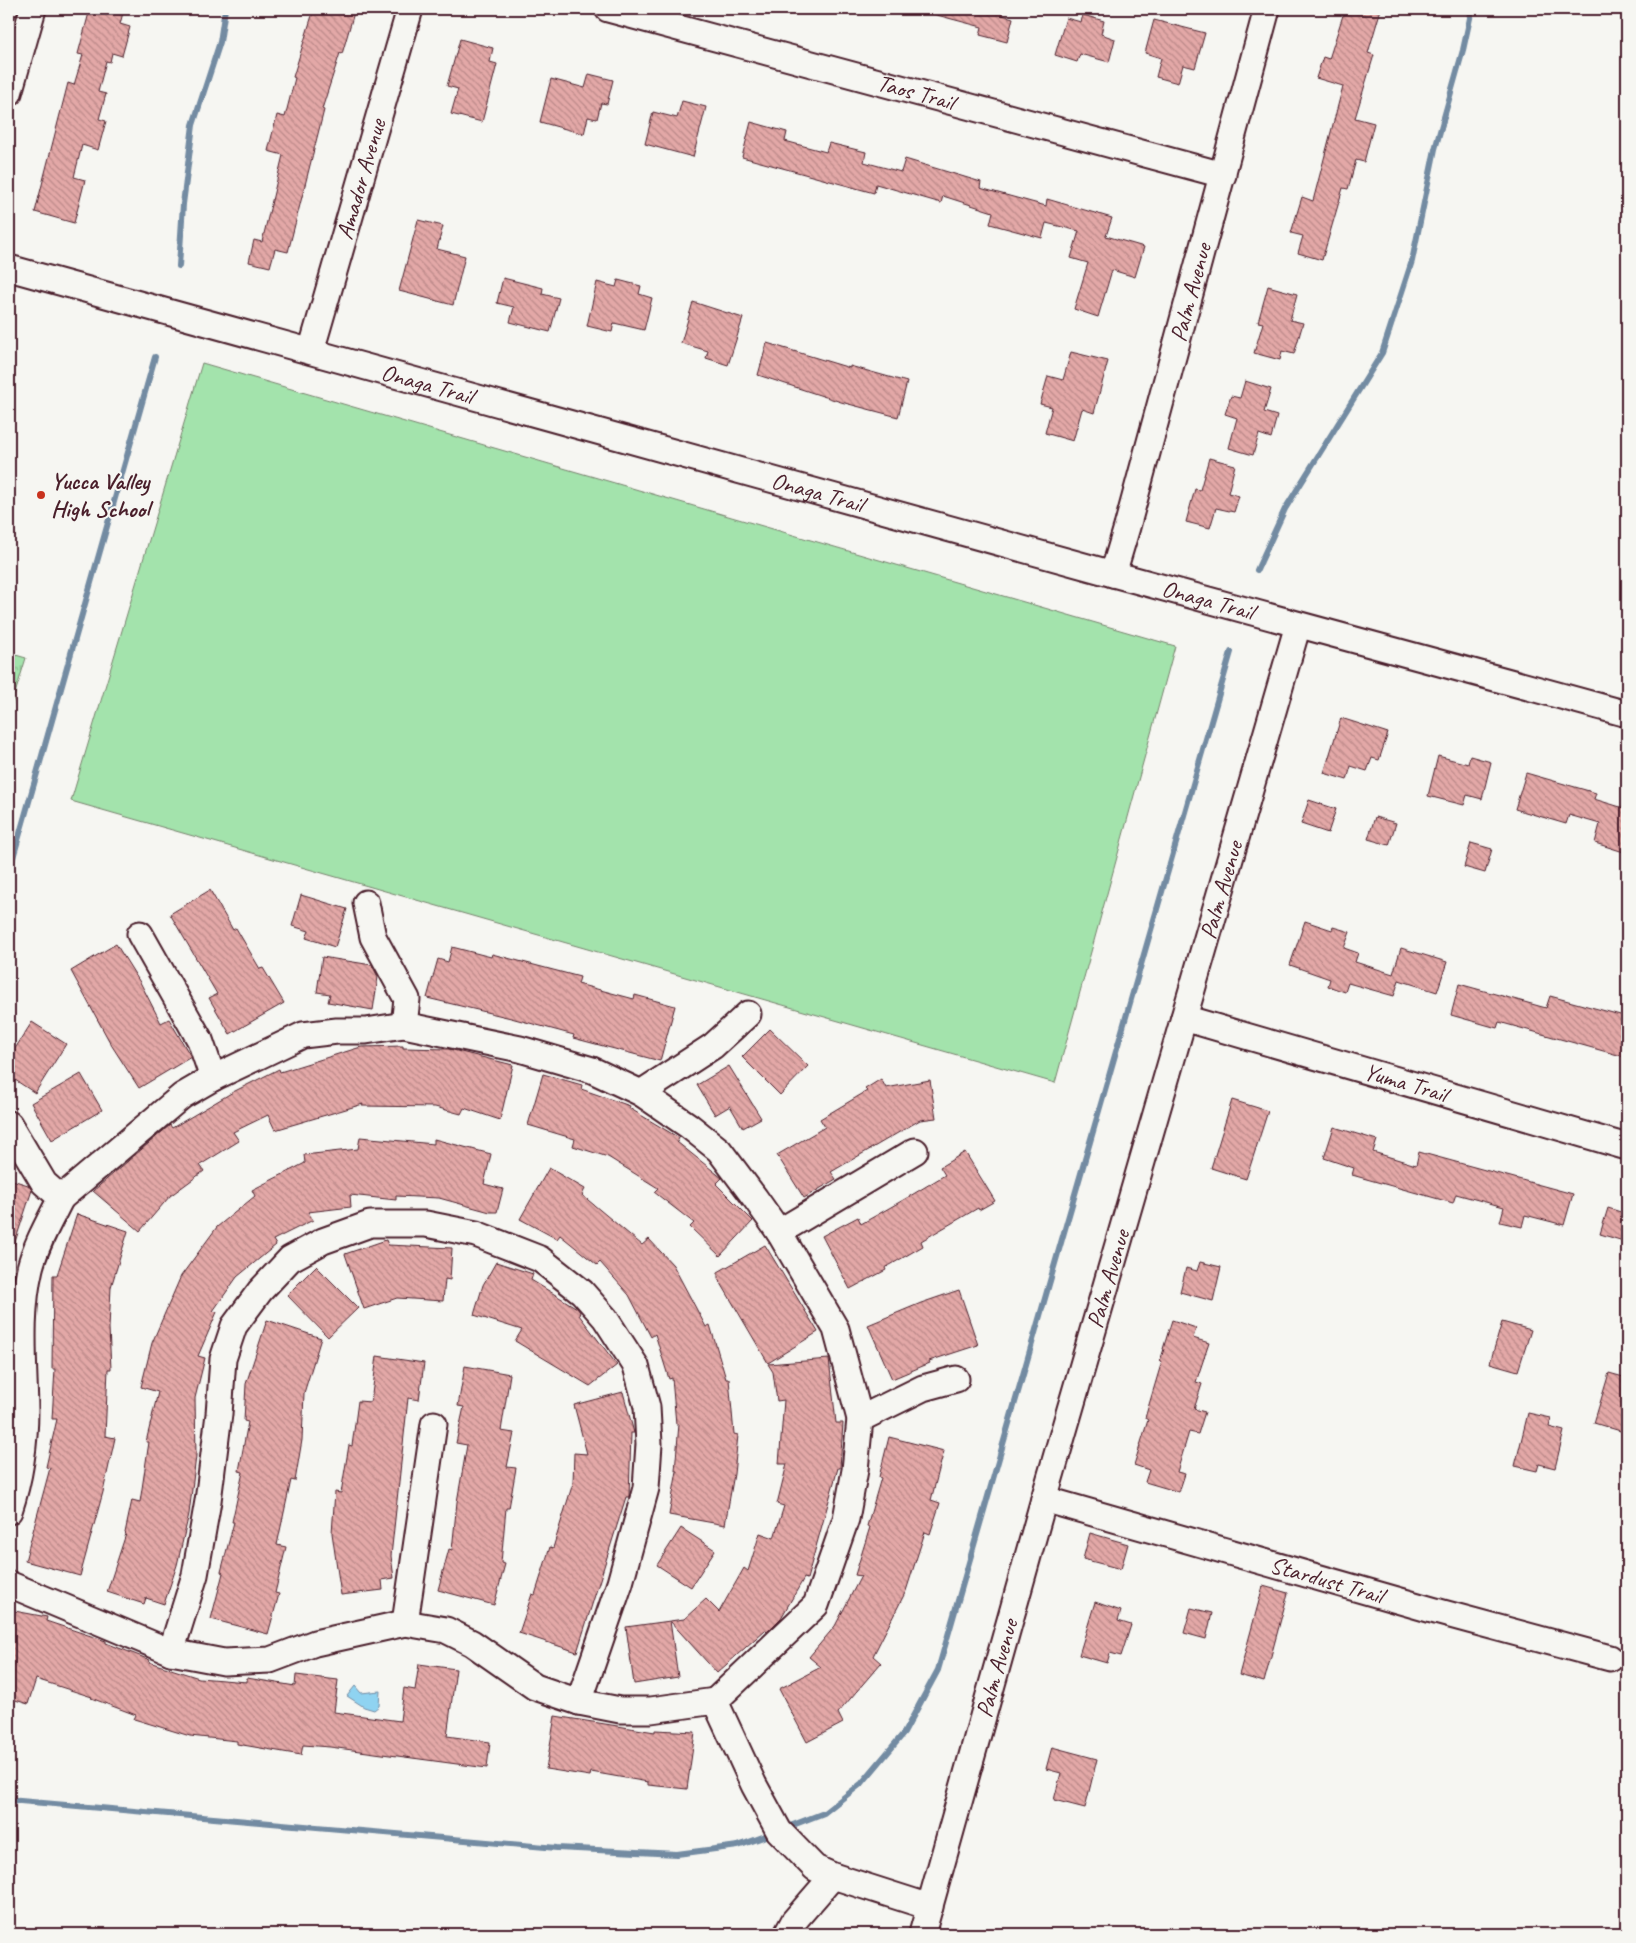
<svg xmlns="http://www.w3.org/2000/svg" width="1636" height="1943" viewBox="0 0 1636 1943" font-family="Caveat,sans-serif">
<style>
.grass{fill:#a3e3ac;stroke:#76816c}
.park{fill:url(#park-tufts);stroke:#76816c}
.water{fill:#8fd3f1;stroke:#738ba2}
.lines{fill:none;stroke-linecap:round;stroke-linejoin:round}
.stream{stroke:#738ba2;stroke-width:6}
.building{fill:url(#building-back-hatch);stroke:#4a1f2b}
.minor-casing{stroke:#4a1f2b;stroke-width:29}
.minor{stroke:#f6f6f2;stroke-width:25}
.poi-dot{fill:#c8321e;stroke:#f6f6f2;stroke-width:2}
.labels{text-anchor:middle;stroke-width:4;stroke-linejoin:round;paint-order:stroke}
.street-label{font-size:24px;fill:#4a1f2b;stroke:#f6f6f2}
.poi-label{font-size:24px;font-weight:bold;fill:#4a1f2b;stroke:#f6f6f2;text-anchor:start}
</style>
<defs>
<pattern id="park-tufts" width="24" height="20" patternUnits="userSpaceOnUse" patternTransform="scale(1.25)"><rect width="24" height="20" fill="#a3e3ac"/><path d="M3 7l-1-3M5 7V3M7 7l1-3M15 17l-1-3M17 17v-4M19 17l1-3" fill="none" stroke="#8ec294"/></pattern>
<pattern id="building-back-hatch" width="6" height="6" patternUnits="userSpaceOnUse" patternTransform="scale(1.25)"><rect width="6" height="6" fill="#e3a8a7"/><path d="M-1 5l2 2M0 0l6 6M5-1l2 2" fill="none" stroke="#ba8888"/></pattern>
</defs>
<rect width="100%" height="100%" fill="#f6f6f2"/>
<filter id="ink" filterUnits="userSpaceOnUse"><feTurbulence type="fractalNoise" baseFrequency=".02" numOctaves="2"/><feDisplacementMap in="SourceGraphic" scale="10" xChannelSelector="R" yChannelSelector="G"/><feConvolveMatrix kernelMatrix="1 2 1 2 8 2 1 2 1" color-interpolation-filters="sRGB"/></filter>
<g filter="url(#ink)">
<polygon class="grass" points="202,363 1175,646 1055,1083 71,801"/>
<polygon class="park" points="9,653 26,658 9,713"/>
<polygon class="water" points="355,1686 361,1693 380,1691 379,1706 374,1710 364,1707 347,1696"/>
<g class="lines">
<g class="stream">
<polyline points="179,266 183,204 193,125 220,42 225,9"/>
<polyline points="1257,570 1285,509 1382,353 1412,261 1435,149 1463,50 1472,9"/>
<polyline points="9,872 155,357"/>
<polyline points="9,1800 557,1848 677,1854 738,1846 774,1833"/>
<polyline points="785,1828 824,1813 862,1783 904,1733 938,1670 1231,652"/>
</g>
</g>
<g class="building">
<polygon points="90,9 124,9 120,24 130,27 122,56 112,53 110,62 106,61 98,92 106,94 99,119 106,121 98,150 82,145 74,177 85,180 74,223 35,212 68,83 74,85 83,55 78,54"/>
<polygon points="314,9 355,9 342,54 340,53 322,109 324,110 288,252 275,249 270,267 249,262 254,240 262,242 283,155 268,151 277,115 285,117 295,78 293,77"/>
<polygon points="933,9 1003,9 1002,15 1013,18 1007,42 980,35 982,27 933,14"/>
<polygon points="1345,9 1381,9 1368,53 1374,55 1355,118 1374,123 1364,162 1356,160 1348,189 1343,188 1322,260 1298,253 1303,236 1291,233 1302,197 1313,201 1343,86 1316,78 1323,57 1329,59"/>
<polygon points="1083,15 1104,21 1101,34 1115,39 1109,62 1080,54 1077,62 1055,55 1066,18 1081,22"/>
<polygon points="1154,20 1205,33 1195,68 1183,65 1178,83 1156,77 1161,58 1145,53"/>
<polygon points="460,39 493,48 490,62 497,64 482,122 451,114 458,89 447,86"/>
<polygon points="589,74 613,80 607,104 601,103 597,119 588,117 584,134 540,122 551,79 585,88"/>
<polygon points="682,101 706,107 693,157 645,144 653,112 677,118"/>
<polygon points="751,122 787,132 785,141 826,152 829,143 866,152 864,162 901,172 905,159 981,182 980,188 1046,206 1047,199 1112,218 1106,236 1144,247 1135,277 1112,270 1098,317 1074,309 1088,263 1071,258 1079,231 1046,223 1042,238 990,224 993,212 943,196 941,203 876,184 874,193 742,157"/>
<polygon points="418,220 443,226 437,249 465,256 453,305 399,291"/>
<polygon points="503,278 543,288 542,294 559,298 550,332 510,322 514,307 497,303"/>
<polygon points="618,280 641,286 639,294 652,298 644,330 614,323 612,332 587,326 597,282 616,287"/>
<polygon points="1268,286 1297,294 1290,320 1303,323 1294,354 1282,351 1280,360 1254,353 1263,323 1258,322"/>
<polygon points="693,302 743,318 728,365 706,358 708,351 681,343"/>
<polygon points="767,343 850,368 850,366 907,382 898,417 841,402 758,375"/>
<polygon points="1071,352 1108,361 1094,413 1082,409 1073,441 1045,433 1052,407 1040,404 1048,376 1063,380"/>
<polygon points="1245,381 1271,389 1264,412 1277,416 1271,438 1259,434 1253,455 1229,448 1237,418 1225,414 1231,396 1240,398"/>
<polygon points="1209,458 1235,465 1228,493 1239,496 1234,512 1216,508 1210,528 1186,522 1195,489 1200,490"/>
<polygon points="1341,718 1388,733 1379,760 1372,758 1367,771 1351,766 1347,780 1324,773"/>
<polygon points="1438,756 1468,764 1470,756 1491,762 1482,799 1467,795 1464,805 1428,796"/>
<polygon points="1526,773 1596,793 1594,799 1627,809 1627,853 1595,843 1600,824 1569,815 1566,824 1515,809"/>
<polygon points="1309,800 1336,809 1328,833 1301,824"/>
<polygon points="1375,817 1396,823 1389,845 1368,839"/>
<polygon points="1471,843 1492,849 1485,873 1464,867"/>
<polygon points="210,890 233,930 236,928 260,969 263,968 284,1003 230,1034 209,998 217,994 170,914"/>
<polygon points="301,895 347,909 335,947 306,938 309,931 292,926"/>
<polygon points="1305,921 1332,930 1333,927 1350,932 1344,948 1358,953 1355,962 1393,974 1401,948 1447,962 1437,992 1399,980 1394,996 1348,983 1345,992 1328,986 1330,979 1290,965"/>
<polygon points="116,944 141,984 161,1023 169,1019 191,1057 139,1088 112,1046 71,971"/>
<polygon points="452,947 491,957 492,954 580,977 578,984 634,999 635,995 675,1006 660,1061 573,1038 574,1035 511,1018 427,998 438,959 448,962"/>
<polygon points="322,957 372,965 378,977 373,1010 328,1002 330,994 317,992"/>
<polygon points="1459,984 1546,1008 1550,996 1624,1016 1620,1029 1627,1031 1627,1047 1625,1057 1499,1022 1497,1028 1451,1015"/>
<polygon points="32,1022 66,1044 35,1093 9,1076 9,1058"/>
<polygon points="770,1029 808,1066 780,1095 742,1057"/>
<polygon points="403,1046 403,1048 449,1049 513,1065 500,1120 464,1108 461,1114 435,1107 362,1106 363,1104 275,1130 268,1115 233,1132 239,1141 200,1165 204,1171 170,1196 140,1231 93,1191 170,1125 172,1128 233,1092 279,1069 280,1072 361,1047"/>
<polygon points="729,1066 761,1118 743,1128 730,1106 715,1115 697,1085"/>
<polygon points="81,1074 102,1110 52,1140 31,1103"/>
<polygon points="543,1074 582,1085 581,1089 630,1106 629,1108 679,1138 677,1142 722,1178 716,1184 753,1221 720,1256 690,1227 694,1223 654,1192 658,1188 608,1157 573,1146 575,1139 528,1125"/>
<polygon points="881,1079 886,1088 930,1080 936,1118 920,1120 831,1172 836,1179 804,1198 777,1155 825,1127 820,1119 867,1091 865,1089"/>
<polygon points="1232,1100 1268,1111 1246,1179 1211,1168"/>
<polygon points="1334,1127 1377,1140 1373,1152 1416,1165 1419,1152 1573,1194 1564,1225 1525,1215 1522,1227 1500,1222 1504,1207 1456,1194 1453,1203 1352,1175 1354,1168 1324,1158"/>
<polygon points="360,1137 434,1144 434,1139 491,1154 484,1184 503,1189 497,1212 490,1212 439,1198 396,1196 396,1200 350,1195 351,1207 308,1212 313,1220 273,1240 276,1245 237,1277 213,1311 217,1312 198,1356 205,1358 195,1398 196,1456 189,1514 177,1565 164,1604 146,1598 144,1604 107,1592 126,1534 125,1533 132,1500 140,1502 149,1442 146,1442 158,1392 141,1387 152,1343 181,1276 217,1227 255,1196 252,1190 305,1163 304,1155 358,1149"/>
<polygon points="965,1152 995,1201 979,1210 978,1208 921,1241 923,1246 885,1268 886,1270 850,1289 822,1236 858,1217 861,1224 905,1199 945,1175 940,1167"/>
<polygon points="549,1168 585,1189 582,1195 642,1245 649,1239 673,1265 706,1327 710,1325 726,1379 729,1379 734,1434 738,1435 734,1474 725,1525 669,1515 677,1471 675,1471 679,1424 676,1424 672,1378 669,1379 655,1334 651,1337 629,1295 600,1262 597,1265 560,1235 557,1239 520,1219"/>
<polygon points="9,1179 28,1185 32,1190 12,1251 9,1251"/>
<polygon points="1608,1208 1627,1214 1627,1242 1600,1234"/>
<polygon points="77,1214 128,1231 111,1287 109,1328 111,1369 108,1369 105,1436 115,1438 103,1492 80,1576 25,1561 50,1468 46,1467 57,1419 52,1419 55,1369 52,1369 53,1275 57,1275"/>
<polygon points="386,1240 388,1245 452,1248 450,1280 445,1279 443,1301 397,1298 364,1309 345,1254"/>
<polygon points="765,1245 818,1332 768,1363 718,1278 718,1272"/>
<polygon points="496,1262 533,1274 531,1280 577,1308 580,1312 579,1315 617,1365 590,1386 515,1341 522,1330 474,1315 483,1285"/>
<polygon points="1200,1262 1221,1267 1213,1301 1180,1292 1186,1268 1197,1271"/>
<polygon points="316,1266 358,1308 328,1337 287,1295"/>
<polygon points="959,1290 978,1345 929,1361 930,1363 892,1379 868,1325 921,1303"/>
<polygon points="267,1320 321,1338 304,1393 302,1440 295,1481 291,1480 277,1545 286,1547 275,1593 279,1594 268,1634 211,1619 223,1573 221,1572 234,1522 232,1522 243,1472 239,1471 248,1422 244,1421 246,1384"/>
<polygon points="1172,1320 1196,1328 1193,1338 1209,1343 1196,1382 1202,1384 1194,1409 1205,1412 1198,1434 1189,1432 1177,1472 1185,1474 1179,1492 1145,1482 1149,1470 1134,1465 1148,1420 1145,1418 1162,1361 1160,1361 1164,1349 1163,1349"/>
<polygon points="1502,1322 1531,1330 1518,1371 1490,1363"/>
<polygon points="377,1356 424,1363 419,1400 408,1398 391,1556 394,1578 382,1580 383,1590 341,1595 332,1533 335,1492 341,1493 349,1445 352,1446 358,1401 371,1402"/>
<polygon points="829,1359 836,1423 843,1423 840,1468 838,1468 807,1579 804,1578 781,1618 768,1631 765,1630 717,1673 670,1621 684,1619 706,1599 719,1612 744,1568 748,1571 760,1533 774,1538 784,1506 777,1504 787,1464 779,1464 784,1400 777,1401 773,1372 768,1364"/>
<polygon points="465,1366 510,1374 501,1431 514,1433 507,1467 516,1468 509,1508 506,1508 501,1563 505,1564 494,1605 438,1590 449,1549 452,1550 457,1502 467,1445 456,1443 464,1407 458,1406"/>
<polygon points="1609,1373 1627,1378 1627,1433 1594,1423"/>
<polygon points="623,1392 634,1433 631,1433 629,1497 626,1497 577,1652 519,1633 532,1594 535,1595 550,1547 553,1548 573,1483 574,1453 587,1454 574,1405"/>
<polygon points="1528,1413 1551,1418 1549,1427 1564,1431 1555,1468 1539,1464 1537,1471 1515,1466"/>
<polygon points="889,1437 944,1451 931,1500 940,1503 930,1534 925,1532 906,1591 873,1656 881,1663 838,1713 843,1723 807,1742 779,1689 821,1667 809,1657 835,1626 861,1576 855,1575 870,1527 867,1526 881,1478 879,1477"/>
<polygon points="681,1528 715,1550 691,1587 657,1565"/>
<polygon points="1090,1533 1128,1544 1121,1569 1083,1559"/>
<polygon points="1263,1586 1288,1593 1264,1682 1239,1675"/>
<polygon points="1095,1602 1121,1611 1118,1621 1131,1625 1121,1656 1110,1653 1107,1663 1079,1655"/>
<polygon points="1191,1608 1212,1613 1206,1639 1184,1633"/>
<polygon points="9,1610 47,1617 46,1621 106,1641 106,1643 150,1660 149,1662 199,1678 247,1682 247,1678 295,1686 296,1675 338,1680 334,1712 400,1721 404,1688 415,1690 419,1664 456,1669 447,1736 490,1742 487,1768 330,1747 303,1745 301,1755 237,1744 237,1741 190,1736 134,1719 136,1715 91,1698 92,1697 36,1679 28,1704 9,1698"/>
<polygon points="670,1621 678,1677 634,1684 626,1627"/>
<polygon points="555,1716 655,1732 655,1730 695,1732 687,1789 648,1785 648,1782 591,1772 590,1776 546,1769"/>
<polygon points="1052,1747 1097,1759 1085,1808 1054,1800 1061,1773 1046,1769"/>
</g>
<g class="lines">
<defs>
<g id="minor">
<path id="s1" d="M 608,9 L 1223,175"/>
<polyline points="9,93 33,9"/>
<path id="s2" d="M 9,268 L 1113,574 L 1627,714"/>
<path id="s3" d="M 311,351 L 410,9"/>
<path id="s4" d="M 1113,574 L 1127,527 L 1267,9"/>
<polyline points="366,903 373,937 407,999 404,1025"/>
<polyline points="140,934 200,1040 213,1078"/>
<path id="s5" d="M 1184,1018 L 1627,1147"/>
<polyline points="641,1093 713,1046 748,1014"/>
<path d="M 9,1124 L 44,1183 L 61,1198 C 50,1220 36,1244 30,1268 C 19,1314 24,1363 25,1409 C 25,1444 20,1478 9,1511"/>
<polyline points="61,1198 182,1096 213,1078 303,1035 337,1031 366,1031 404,1025 520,1049 592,1070 641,1093 689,1126 719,1150 755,1198 779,1232 836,1329 860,1419 855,1470 846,1519 816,1605 715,1701"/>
<polyline points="779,1232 915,1151"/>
<polyline points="860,1419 923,1388 956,1379"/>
<path id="s6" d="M 1044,1499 L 1432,1610 L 1610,1658"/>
<polyline points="9,1584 171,1652 224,1662 270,1660 315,1643 405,1623 446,1630 472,1643 535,1687 579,1702 620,1710 651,1710 715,1701 754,1785 779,1831 815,1868 833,1876 930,1907"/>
<polyline points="405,1623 434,1424"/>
<polyline points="171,1652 195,1575 208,1501 219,1414 223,1359 234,1326 260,1291 290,1259 323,1241 370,1224 426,1224 476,1234 540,1259 582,1292 605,1318 636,1366 647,1407 649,1444 646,1488 620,1583 579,1702"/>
<polyline points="787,1934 794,1921 833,1876"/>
<path id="s7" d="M 922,1934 L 1044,1499 L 1298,625"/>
</g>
</defs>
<use href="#minor" class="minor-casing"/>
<use href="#minor" class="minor"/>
</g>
</g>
<circle class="poi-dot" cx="41" cy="495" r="5"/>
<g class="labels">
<g class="street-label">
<text dy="8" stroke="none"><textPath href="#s1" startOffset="319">Taos Trail</textPath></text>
<text dy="8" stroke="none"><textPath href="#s3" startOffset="179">Amador Avenue</textPath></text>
<text dy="8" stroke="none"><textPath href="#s4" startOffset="292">Palm Avenue</textPath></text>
<text dy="8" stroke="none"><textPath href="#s2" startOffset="434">Onaga Trail</textPath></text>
<text dy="8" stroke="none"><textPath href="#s2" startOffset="839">Onaga Trail</textPath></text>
<text dy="8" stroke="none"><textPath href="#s2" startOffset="1244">Onaga Trail</textPath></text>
<text dy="8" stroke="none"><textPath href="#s7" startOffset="1086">Palm Avenue</textPath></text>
<text dy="8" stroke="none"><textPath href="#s5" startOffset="231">Yuma Trail</textPath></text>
<text dy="8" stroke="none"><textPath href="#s7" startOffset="681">Palm Avenue</textPath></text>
<text dy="8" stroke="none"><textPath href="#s6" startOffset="294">Stardust Trail</textPath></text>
<text dy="8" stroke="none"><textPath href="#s7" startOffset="276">Palm Avenue</textPath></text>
</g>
<g class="poi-label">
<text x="51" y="489">Yucca Valley<tspan x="51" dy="28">High School</tspan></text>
</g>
</g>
<rect width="1636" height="1943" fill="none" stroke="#f6f6f2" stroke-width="30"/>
<rect x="15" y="15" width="1606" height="1913" fill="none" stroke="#4a1f2b" stroke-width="2" filter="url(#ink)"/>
</svg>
